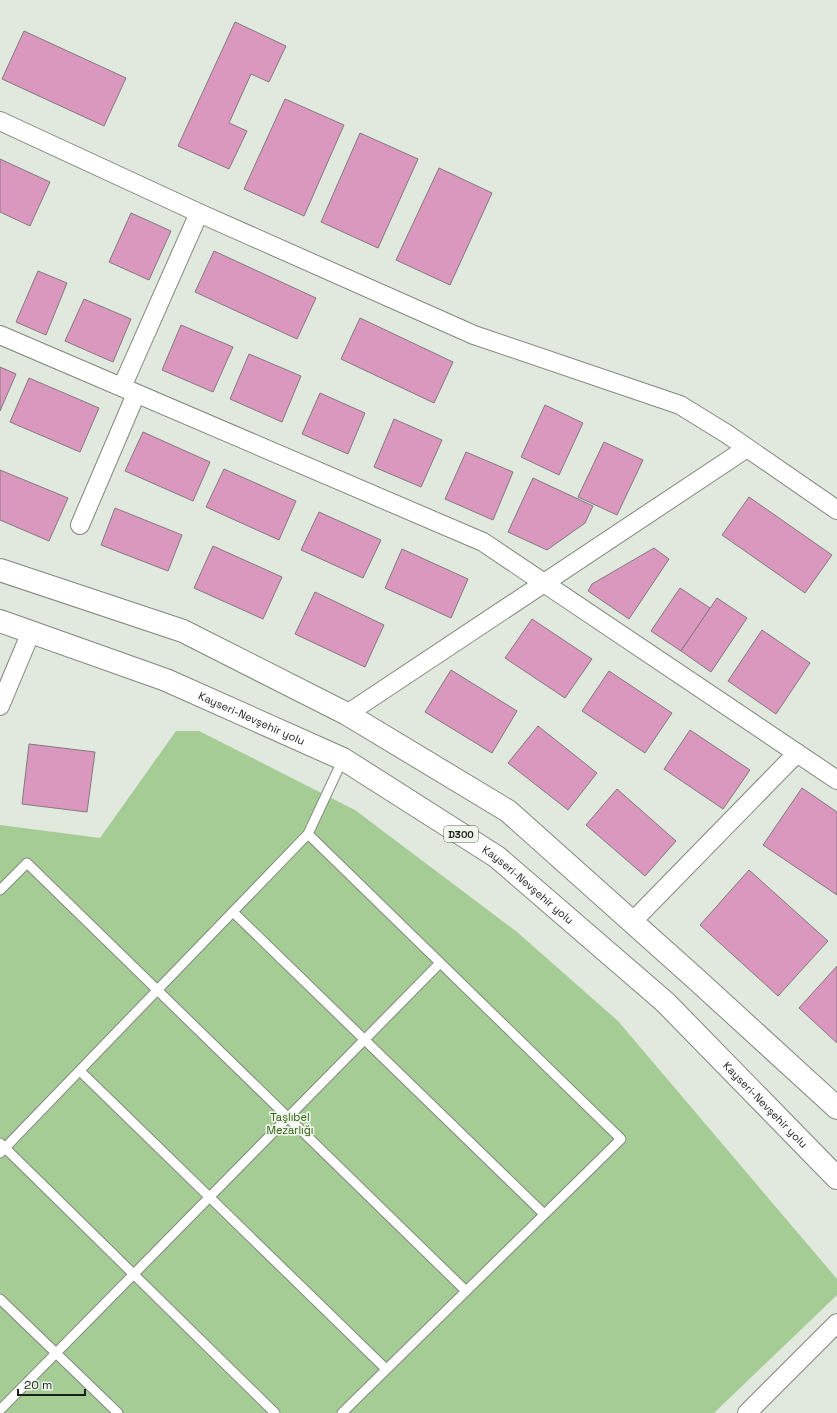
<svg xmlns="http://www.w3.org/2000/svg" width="837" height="1413" viewBox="0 0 837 1413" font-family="'Space Grotesk',sans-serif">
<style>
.green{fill:#a6cc95}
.building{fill:#db98bf;stroke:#83797e}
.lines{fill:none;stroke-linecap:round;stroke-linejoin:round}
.lane-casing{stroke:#81877e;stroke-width:11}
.street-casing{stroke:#81877e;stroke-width:20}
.highway-casing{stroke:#81877e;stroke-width:24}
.lane{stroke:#fff;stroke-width:9}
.street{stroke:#fff;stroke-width:18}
.highway{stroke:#fff;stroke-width:22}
.labels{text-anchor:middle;stroke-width:3.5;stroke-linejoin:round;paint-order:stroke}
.shield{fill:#eef5eb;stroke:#5c5f5a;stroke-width:1}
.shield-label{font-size:10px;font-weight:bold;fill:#1d1f1c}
.street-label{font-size:11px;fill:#1d1f1c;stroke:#eef5eb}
.park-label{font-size:11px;fill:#31620e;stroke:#eef5eb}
</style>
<rect width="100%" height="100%" fill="#e1e8de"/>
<polygon class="green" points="176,731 199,731 355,810 517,932 618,1021 837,1279 837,1295 714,1413 0,1413 0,825 100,838"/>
<g class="building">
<polygon points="235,22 286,46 269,82 251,74 229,123 247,131 229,169 178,146"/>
<polygon points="24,31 126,78 104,126 2,79"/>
<polygon points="285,99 344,125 304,216 244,189"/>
<polygon points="360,133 418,159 378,248 321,222"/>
<polygon points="0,159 50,182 30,226 0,212"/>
<polygon points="439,168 492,193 450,285 396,260"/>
<polygon points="131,213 171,231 149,280 109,262"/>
<polygon points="214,251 316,298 297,339 195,292"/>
<polygon points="38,271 67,283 46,335 16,322"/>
<polygon points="84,299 131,319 113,362 65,341"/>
<polygon points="360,318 453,362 434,403 341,359"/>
<polygon points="181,325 233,347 213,392 162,370"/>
<polygon points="249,354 301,376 282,422 230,399"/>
<polygon points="0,367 16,374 0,411"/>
<polygon points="29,378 99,408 80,452 10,422"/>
<polygon points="320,393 365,413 348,454 302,434"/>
<polygon points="545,405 583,423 559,475 521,457"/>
<polygon points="394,419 442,440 421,487 374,467"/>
<polygon points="143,432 210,462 193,501 125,471"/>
<polygon points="604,442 643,460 617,515 578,497"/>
<polygon points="466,452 513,472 493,520 445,499"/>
<polygon points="224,469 296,501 279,540 206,507"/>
<polygon points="0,470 68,498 49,541 0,520"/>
<polygon points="533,478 593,506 585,523 547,550 508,532"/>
<polygon points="749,497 832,555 805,593 722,535"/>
<polygon points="115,508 182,535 168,571 101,545"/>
<polygon points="319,512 381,540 363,578 301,550"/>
<polygon points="213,546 282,577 263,619 194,588"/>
<polygon points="654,548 669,559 629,619 588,591 592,584"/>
<polygon points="402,549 468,579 451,618 385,588"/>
<polygon points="680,588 710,608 681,651 651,631"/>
<polygon points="315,592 384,625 365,667 295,634"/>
<polygon points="717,598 747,618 711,672 681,651"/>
<polygon points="532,619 592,659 565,698 505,658"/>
<polygon points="762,630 810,663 776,714 728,681"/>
<polygon points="451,670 517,711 492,753 425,712"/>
<polygon points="609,671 672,713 645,753 582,711"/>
<polygon points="538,726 597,773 568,810 508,763"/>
<polygon points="690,730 750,770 723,809 664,769"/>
<polygon points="29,744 95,752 87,812 22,804"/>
<polygon points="802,788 837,812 837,895 763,845"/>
<polygon points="617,789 676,841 645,876 586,825"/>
<polygon points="749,870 828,941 778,996 700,925"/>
<polygon points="837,966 837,1043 799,1008"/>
</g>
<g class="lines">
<defs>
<g id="lane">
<polyline points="308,834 621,1139 342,1413"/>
<polyline points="0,890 27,863 466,1291"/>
<polyline points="233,912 544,1214"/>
<polyline points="80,1071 386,1369"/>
<polyline points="0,1143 275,1413"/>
<polyline points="0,1153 308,834 343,759"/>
<polyline points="0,1299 118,1413"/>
<polyline points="0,1410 440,963"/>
</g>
<g id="street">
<polyline points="0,121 199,213 474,335 680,405 727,434 837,510"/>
<polyline points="0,335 483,542 837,780"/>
<polyline points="122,387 199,213"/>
<polyline points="80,525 136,394"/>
<polyline points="0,706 31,632"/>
<polyline points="347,714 747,448"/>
<polyline points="632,922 797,753"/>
<polyline points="747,1413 837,1323"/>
</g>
<g id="highway">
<polyline points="0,570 183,631 347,714 508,811 696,979 837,1108"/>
<path id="s1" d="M 0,621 L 166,680 L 343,759 L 497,857 L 665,1002 L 837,1178"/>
</g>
</defs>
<use href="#lane" class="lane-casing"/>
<use href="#street" class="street-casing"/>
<use href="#highway" class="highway-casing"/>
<use href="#lane" class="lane"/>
<use href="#street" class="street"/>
<use href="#highway" class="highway"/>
</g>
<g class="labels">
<rect class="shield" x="444" y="826" width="34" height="16" rx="3"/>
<g class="shield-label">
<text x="461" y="838">D300</text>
</g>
<g class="street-label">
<text dy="4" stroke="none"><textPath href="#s1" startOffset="270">Kayseri-Nevşehir yolu</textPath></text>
<text dy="4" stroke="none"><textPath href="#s1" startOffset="594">Kayseri-Nevşehir yolu</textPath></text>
<text dy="4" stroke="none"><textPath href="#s1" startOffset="918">Kayseri-Nevşehir yolu</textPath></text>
</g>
<g class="park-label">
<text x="290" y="1121">Taşlıbel<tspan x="290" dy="13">Mezarlığı</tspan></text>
</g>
</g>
<path d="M18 1389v6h67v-6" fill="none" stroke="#1d1f1c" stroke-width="2"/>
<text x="24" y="1389" font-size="12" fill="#1d1f1c" stroke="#eef5eb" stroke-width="3" paint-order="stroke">20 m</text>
</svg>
